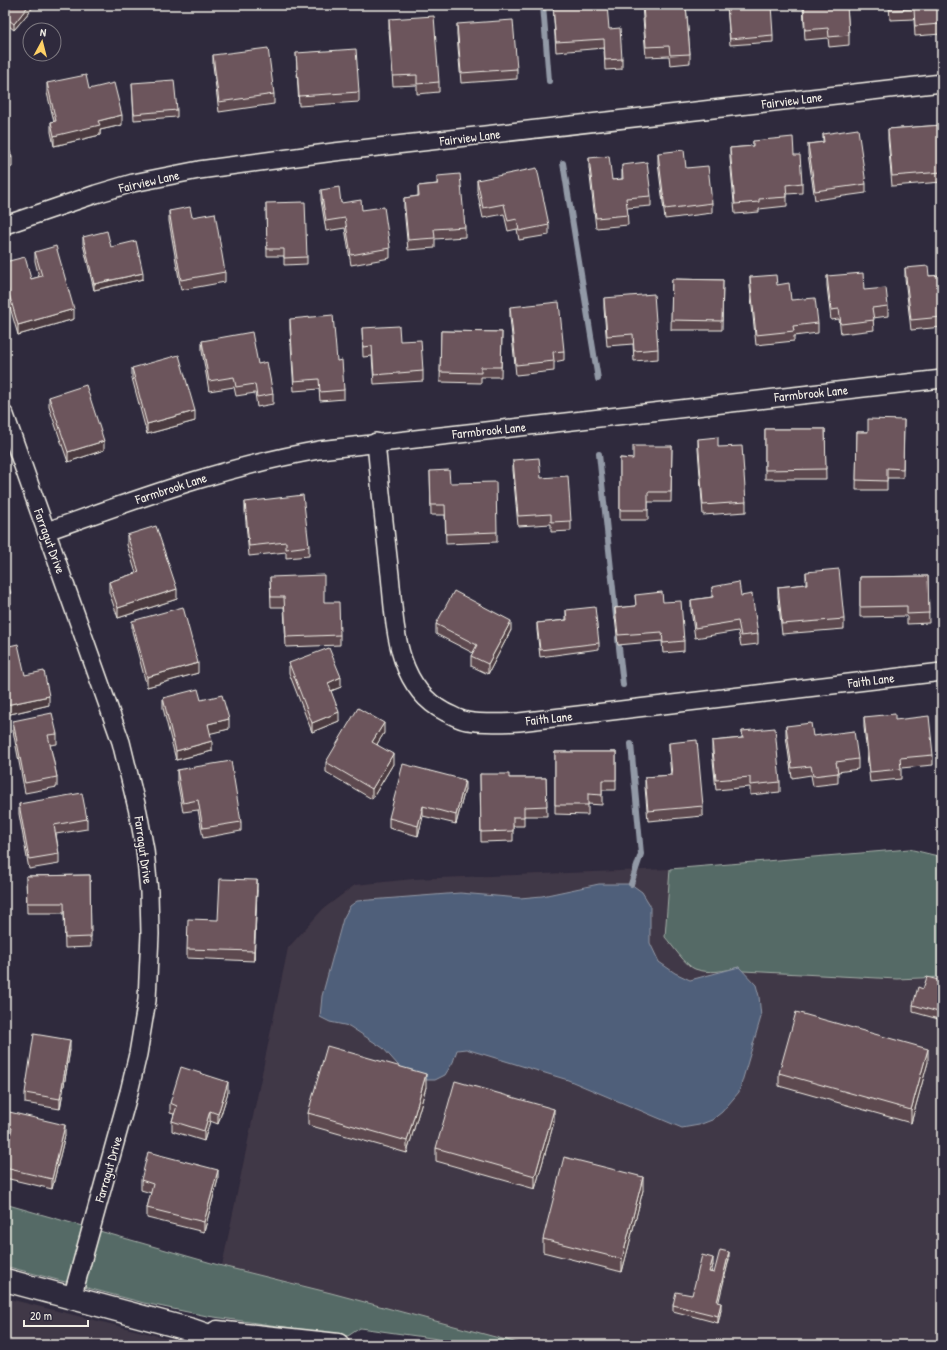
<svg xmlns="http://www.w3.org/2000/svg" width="947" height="1350" viewBox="0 0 947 1350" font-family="'Patrick Hand',sans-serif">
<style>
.built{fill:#413746}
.green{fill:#546a66;stroke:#a4aea7}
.water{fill:#505f7a;stroke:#9299a6}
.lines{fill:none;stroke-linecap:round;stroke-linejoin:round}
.stream{stroke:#9299a6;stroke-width:6}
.minor-casing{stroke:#f4f1e8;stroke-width:20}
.tertiary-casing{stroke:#f4f1e8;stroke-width:25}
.minor{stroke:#2f2a3d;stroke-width:17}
.tertiary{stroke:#2f2a3d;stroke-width:22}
.wall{fill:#5d484f;stroke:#f4f1e8}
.shaded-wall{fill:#4c3b40;stroke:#f4f1e8}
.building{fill:#6c545c;stroke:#f4f1e8}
.labels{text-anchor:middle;stroke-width:3.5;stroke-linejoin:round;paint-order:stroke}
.street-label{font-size:13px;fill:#f4f1e8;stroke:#2f2a3d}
</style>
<rect width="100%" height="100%" fill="#2f2a3d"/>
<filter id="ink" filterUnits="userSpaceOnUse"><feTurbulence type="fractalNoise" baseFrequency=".025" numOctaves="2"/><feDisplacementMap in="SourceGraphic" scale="8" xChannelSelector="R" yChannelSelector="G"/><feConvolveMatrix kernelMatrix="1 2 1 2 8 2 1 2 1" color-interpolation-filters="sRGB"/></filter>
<g filter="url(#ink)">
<g class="built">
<polygon points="670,869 665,937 680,955 695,969 721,972 739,967 743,971 897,979 942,977 942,1345 525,1345 331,1293 222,1266 288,948 323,909 355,885 413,879"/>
<polygon points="5,1298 195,1345 5,1345"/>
</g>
<g class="green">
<path d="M 909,849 L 942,857 L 942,977 L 897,979 L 743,971 L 739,967 C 725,971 709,974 695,969 C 686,966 672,945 665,937 L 670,869 Z"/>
<polygon points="5,1204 222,1266 331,1293 525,1345 454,1345 438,1339 360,1328 348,1336 207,1316 144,1303 5,1266"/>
</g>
<polygon class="water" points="599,884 631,884 642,892 650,905 650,943 659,962 675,973 690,980 739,967 756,985 759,996 761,1017 739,1092 722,1112 712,1120 699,1125 682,1128 568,1080 466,1049 457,1050 453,1062 445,1075 435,1080 425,1080 405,1073 383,1048 349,1026 330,1022 320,1017 322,996 343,919 350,906 357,901 460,893 520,898 542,896"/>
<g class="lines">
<g class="stream">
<polyline points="543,5 549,81"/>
<polyline points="563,163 598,379"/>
<polyline points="599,454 616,617"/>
<polyline points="618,638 623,685"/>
<polyline points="631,744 641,854 631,884"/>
</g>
<defs>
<g id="minor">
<polyline points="5,225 96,194 133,183 199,170 334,152 942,83"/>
<polyline points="5,415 121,742 138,812 145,850 149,892 150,934 147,1000 138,1054 129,1092 72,1298"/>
<path d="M 376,442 C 380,487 385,531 390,575 C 395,624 395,686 445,712 C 452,715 459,720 467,721 C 484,724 502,723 519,722 L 942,672"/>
<path d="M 47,531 C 138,499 223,467 319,450 L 942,379"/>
</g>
<g id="tertiary">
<polyline points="5,1280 192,1330 235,1345"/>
<polyline points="217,1332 338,1345"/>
</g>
</defs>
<use href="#minor" class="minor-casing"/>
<use href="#tertiary" class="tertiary-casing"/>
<use href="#minor" class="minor"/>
<use href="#tertiary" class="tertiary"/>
</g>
<g class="wall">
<polygon points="5,5 35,5 14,30 5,23"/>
<polygon points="553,5 609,29 622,59 622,69 605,70 604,48 556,52"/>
<polygon points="642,5 686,5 690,54 690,63 670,65 669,56 646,57"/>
<polygon points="727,5 773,35 773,42 730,45"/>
<polygon points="803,5 847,5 849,35 849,45 829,47 828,38 805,40"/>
<polygon points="889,5 940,5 941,34 915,36 914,19 890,20"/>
<polygon points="389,19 439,82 439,92 417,94 417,85 393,86 389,29"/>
<polygon points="457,24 517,69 517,79 461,83 457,34"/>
<polygon points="296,53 359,92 359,102 299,106"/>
<polygon points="213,55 274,94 274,104 219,112 213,65"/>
<polygon points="47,83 89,89 122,125 100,130 100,135 54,146 51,132 51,122 54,121 47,93"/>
<polygon points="132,83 177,110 177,117 134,120"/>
<polygon points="942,125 942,182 892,186 888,139 888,129"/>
<polygon points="823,134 866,184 866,193 815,200 808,154 808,144 823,142"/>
<polygon points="753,141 794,155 802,183 802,193 787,194 787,206 759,209 759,212 735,214 730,158 730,148 753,146"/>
<polygon points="658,153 686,168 712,203 712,213 665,219 658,163"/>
<polygon points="589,158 612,180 622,179 622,165 651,196 651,206 627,208 628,225 596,228 589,168"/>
<polygon points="437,176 465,227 465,237 435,239 435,248 408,250 404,208 404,198 418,196 418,186 437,184"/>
<polygon points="477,180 549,225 549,235 519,240 517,229 508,231 504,214 483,218 477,190"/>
<polygon points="321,190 341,203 362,210 390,248 390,258 351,265 345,228 326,231 321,200"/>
<polygon points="266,203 307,257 307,264 284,265 284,256 267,256"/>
<polygon points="169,211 192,217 225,272 225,282 181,290 169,221"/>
<polygon points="83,237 111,247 143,279 94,290 83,244"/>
<polygon points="35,252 74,319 18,335 5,290 5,262 31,279 39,277 35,261"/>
<polygon points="905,268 929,276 942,275 942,327 911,330 905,278"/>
<polygon points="827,276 864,290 888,306 888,316 873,318 874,330 841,334 839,319 831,320 827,286"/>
<polygon points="750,277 777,285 791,300 818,323 818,333 794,336 794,341 756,345 750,287"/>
<polygon points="672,279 723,280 722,330 671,330"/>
<polygon points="604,298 658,349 658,359 634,361 633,344 607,346 604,308"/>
<polygon points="510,307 564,351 564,360 554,362 554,371 516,375 510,317"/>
<polygon points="290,319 337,361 344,390 344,399 320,401 319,389 294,391 290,329"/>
<polygon points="362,328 400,341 423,371 423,381 374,384 372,356 363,357"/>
<polygon points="441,331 502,332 501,377 481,377 481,383 440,382"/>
<polygon points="202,341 258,364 273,394 273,404 257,407 255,393 236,396 234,387 209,391 202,351"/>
<polygon points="132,368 195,421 147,434 132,378"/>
<polygon points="49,397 104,450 68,462 49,407"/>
<polygon points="942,411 942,430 941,421 941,412"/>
<polygon points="904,420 903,478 887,478 887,490 856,490 857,432 868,432"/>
<polygon points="765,429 825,429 826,479 765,479"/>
<polygon points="698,439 718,447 746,502 746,512 703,515 698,449"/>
<polygon points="672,446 671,502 648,502 648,520 620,520 620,458 633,459"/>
<polygon points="513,460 541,478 571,521 571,531 551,532 551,524 518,526 513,470"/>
<polygon points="430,471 450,483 497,532 497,542 446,544 445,515 431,515"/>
<polygon points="245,502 309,546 309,556 286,558 286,552 249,556 245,511"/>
<polygon points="127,535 177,599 118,618 109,592 109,582 136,573 127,545"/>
<polygon points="806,572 844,619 844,629 782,634 778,597 778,587 806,584"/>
<polygon points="928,576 929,623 907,624 907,616 860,617 860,577"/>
<polygon points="270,577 340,635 340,645 286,647 284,607 271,607"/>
<polygon points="712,587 741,596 758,634 758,644 741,646 738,631 695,638 691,610 691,600 712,597"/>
<polygon points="635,595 663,602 684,641 684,651 663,653 662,641 618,645 615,617 615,608 636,606"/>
<polygon points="566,610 599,643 599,649 540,657 537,630 537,623 566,620"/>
<polygon points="132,621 198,673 147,687 132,631"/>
<polygon points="436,624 511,630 488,674 471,666 471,656 473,653 436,634"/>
<polygon points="5,647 25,675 49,705 6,715 5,709"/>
<polygon points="289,663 341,687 331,691 339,721 312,732 289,673"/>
<polygon points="163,698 201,700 229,729 210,733 212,751 176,760 163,708"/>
<polygon points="864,717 895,720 933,755 933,765 901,768 901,779 870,782 864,727"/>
<polygon points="13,721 57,734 57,744 50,745 57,777 57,787 25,793 13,731"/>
<polygon points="786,726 813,736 858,759 858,769 838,772 838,783 813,786 811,775 792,778 786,736"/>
<polygon points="742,731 780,782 780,792 750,795 750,787 716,790 712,750 712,741 742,738"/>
<polygon points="384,733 377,744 393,764 372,799 326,772 326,762"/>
<polygon points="669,743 703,806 703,816 648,821 645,787 645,777 671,775 669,753"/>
<polygon points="555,752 616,752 616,790 602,790 602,805 588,804 588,815 555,814"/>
<polygon points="177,770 241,822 241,831 203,838 198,810 183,812 177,780"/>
<polygon points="480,774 509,778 546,778 547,816 524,816 524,826 513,826 513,841 481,842"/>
<polygon points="465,789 456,824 423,816 418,836 389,828 389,818"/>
<polygon points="19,804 87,819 87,829 56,834 59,854 59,864 29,869 19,814"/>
<polygon points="90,875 91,947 65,948 64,913 27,913 26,876"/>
<polygon points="257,890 254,961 187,958 187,949"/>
<polygon points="942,981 942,988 940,995 942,996 942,1020 913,1012 913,1005 923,989"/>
<polygon points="70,1050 60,1109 25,1103 25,1093"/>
<polygon points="928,1062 911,1123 779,1086 779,1073"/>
<polygon points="426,1087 407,1153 308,1125 308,1113"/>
<polygon points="228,1092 218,1124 210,1121 204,1141 172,1131 172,1121 174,1114 170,1113 170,1103"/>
<polygon points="5,1111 65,1135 52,1189 5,1178 5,1159 10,1137 5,1136"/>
<polygon points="554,1122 535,1189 436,1161 436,1148"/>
<polygon points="218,1179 204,1232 147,1218 147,1208 151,1193 141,1190 141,1180"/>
<polygon points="643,1190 622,1272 543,1252 543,1239"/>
<polygon points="729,1259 718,1303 721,1310 718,1323 673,1311 673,1305 692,1295 713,1265 711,1273 714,1273"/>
</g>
<g class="shaded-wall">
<polygon points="29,5 35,5 14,30 14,24"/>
<polygon points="122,115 122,125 100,130 100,135 54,146 54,136 98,121"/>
<polygon points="12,157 12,167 5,169 5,159"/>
<polygon points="143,273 143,279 94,290 94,284"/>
<polygon points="74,309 74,319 18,335 18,325"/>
<polygon points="195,411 195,421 147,434 147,424"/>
<polygon points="104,441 104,450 68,462 68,452"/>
<polygon points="177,589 177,599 118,618 118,608"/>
<polygon points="11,594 11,604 5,606 5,596"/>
<polygon points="5,620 7,620 7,629 5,630"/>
<polygon points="511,621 511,630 488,674 488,664"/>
<polygon points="198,663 198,673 147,687 147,677"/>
<polygon points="341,677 341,687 328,692 328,683"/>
<polygon points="49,696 49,705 6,715 6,705"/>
<polygon points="339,712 339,721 312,732 312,723"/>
<polygon points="229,719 229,729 208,734 208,724"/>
<polygon points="384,723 384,733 372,752 372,742"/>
<polygon points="212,741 212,751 176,760 176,751"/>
<polygon points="393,754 393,764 372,799 372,789"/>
<polygon points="465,780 465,789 456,824 456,815"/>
<polygon points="423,806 423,816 418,836 418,826"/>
<polygon points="257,880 257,890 254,961 254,951"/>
<polygon points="942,982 942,988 938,1001 938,995"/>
<polygon points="70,1040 70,1050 60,1109 60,1099"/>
<polygon points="928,1049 928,1062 911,1123 911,1110"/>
<polygon points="426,1074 426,1087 407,1153 407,1141"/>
<polygon points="228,1082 228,1092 218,1124 218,1114"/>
<polygon points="554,1109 554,1122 535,1189 535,1176"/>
<polygon points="210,1111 210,1121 204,1141 204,1131"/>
<polygon points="65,1125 65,1135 52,1189 52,1179"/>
<polygon points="218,1170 218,1179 204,1232 204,1222"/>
<polygon points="643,1177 643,1190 622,1272 622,1259"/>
<polygon points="729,1252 729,1259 717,1309 717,1302"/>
<polygon points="713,1258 713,1265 709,1279 709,1272"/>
<polygon points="721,1303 721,1310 718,1323 718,1316"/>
</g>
<g class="building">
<polygon points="5,5 29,5 14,24 5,17"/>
<polygon points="553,5 607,5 609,29 620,28 622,59 605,60 604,39 556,42"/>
<polygon points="643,5 686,5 690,54 670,55 669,46 646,47"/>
<polygon points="727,5 771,5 773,35 730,39"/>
<polygon points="804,5 847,5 849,35 829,37 828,28 805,30"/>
<polygon points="889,5 940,5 941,24 915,26 914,9 890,10"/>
<polygon points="434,16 439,82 417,84 417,75 393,76 389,19"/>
<polygon points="513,20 517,69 461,73 457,24"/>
<polygon points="268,48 274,94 219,102 213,55"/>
<polygon points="356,49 359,92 299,96 296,53"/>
<polygon points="86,75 89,89 114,83 122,115 98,121 100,125 54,136 51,122 56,121 47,83"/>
<polygon points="174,80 177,110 134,114 132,83"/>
<polygon points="942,125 942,172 892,176 888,129"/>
<polygon points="858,129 866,184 815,191 808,144 824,142 823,134"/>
<polygon points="793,137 794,155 800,155 802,183 786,185 787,197 759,199 759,202 735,204 730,148 753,146 753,141"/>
<polygon points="5,138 12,157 5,159"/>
<polygon points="684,150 686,168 708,166 712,203 665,209 658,153"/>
<polygon points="609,156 612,180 623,179 622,165 647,162 651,196 626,198 628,215 596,218 589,158"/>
<polygon points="537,168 549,225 519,231 517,219 508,221 504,204 483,208 477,180"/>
<polygon points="460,174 465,227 434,229 435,238 408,240 404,198 419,196 418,186 438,184 437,176"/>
<polygon points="339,187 341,203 361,200 362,210 384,207 390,248 351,255 345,218 326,221 321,190"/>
<polygon points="305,202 307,257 284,258 284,249 267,249 266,203"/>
<polygon points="190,207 192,217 215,213 225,272 181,280 169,211"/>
<polygon points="107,231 111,247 136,241 143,273 94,284 83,237"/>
<polygon points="56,246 74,309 18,325 5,280 5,262 25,257 31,279 42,276 35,252"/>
<polygon points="928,266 929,276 942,275 942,317 911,320 905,268"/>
<polygon points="863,273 864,290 886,288 888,306 872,308 874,320 841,324 839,309 831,310 827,276"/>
<polygon points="776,275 777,285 789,283 791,300 815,298 818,323 793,326 794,331 756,335 750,277"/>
<polygon points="672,279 723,280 722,321 671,320"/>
<polygon points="654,294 658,349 634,351 633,334 607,336 604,298"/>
<polygon points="559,302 564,351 553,352 554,361 516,365 510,307"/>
<polygon points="333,315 337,361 342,360 344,390 320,392 319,379 294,381 290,319"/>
<polygon points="399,326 400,341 421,340 423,371 374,375 372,346 363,347 362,328"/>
<polygon points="441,331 502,332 501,367 481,367 481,373 440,372"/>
<polygon points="252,332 258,364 267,362 273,394 257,397 255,384 236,387 234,377 209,381 202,341"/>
<polygon points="179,355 195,411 147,424 132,368"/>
<polygon points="86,385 104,441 68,452 49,397"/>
<polygon points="868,419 904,420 903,469 887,468 887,481 856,480 857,432 868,432"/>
<polygon points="765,429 825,429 826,469 765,470"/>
<polygon points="718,437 718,447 742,446 746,502 703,505 698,439"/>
<polygon points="633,446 672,446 671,492 648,492 648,510 620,510 620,458 633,459"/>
<polygon points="539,458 541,478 568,476 571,521 551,522 551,514 518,516 513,460"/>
<polygon points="449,470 450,483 496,482 497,532 446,534 445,505 431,505 430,471"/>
<polygon points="303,495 309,546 286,549 286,542 249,546 245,502"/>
<polygon points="156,526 177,589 118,608 109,582 139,572 127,535"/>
<polygon points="839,569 844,619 782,624 778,587 807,584 806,572"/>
<polygon points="5,573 11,594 5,596"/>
<polygon points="324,575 324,602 339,602 340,635 286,637 284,597 271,597 270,577"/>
<polygon points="928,576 929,613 907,614 907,606 860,607 860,577"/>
<polygon points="739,582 741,596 752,594 758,634 741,636 738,621 695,628 691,600 713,597 712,587"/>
<polygon points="454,591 511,621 488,664 471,656 477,645 436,624"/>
<polygon points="662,592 663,602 681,601 684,641 663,643 662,632 618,635 615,608 636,606 635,595"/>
<polygon points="183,607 198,663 147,677 132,621"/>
<polygon points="595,607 599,643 540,650 537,623 567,620 566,610"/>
<polygon points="5,612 7,620 5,620"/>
<polygon points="18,644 25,675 44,671 49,696 6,705 5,699 5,647"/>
<polygon points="329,648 341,677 328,683 339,712 312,723 289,663"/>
<polygon points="198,689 201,700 222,695 229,719 208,724 212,741 176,751 163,698"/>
<polygon points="358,708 384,723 372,742 393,754 372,789 326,762"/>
<polygon points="52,713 57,734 48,735 57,777 25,783 13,721"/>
<polygon points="895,714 895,720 929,716 933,755 900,758 901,769 870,772 864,717"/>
<polygon points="811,723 813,736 854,731 858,759 836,762 838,773 813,776 811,766 792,768 786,726"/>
<polygon points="775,728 780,782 750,785 750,777 716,780 712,741 743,738 742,731"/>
<polygon points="697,740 703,806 648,811 645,777 672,775 669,743"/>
<polygon points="555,752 616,752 616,780 602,780 602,795 588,794 588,805 555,805"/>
<polygon points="231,761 241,822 203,828 198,800 183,803 177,770"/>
<polygon points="403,764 465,780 456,815 423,806 418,826 389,818"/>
<polygon points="480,774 509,774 509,778 546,778 547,806 524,807 524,817 513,817 513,831 481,832"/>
<polygon points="82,793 87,819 54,825 59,854 29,859 19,804"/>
<polygon points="90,875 91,937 65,938 64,903 27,903 26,876"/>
<polygon points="220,879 257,880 254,951 187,949 188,919 218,920"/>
<polygon points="927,977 942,981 938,995 942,995 942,1013 913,1005 918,987 923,989"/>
<polygon points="796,1012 928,1049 911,1110 779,1073"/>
<polygon points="34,1034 70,1040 60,1099 25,1093"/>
<polygon points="327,1046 426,1074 407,1141 308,1113"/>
<polygon points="181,1067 228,1082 218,1114 210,1111 204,1131 172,1121 177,1106 170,1103"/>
<polygon points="455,1081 554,1109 535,1176 436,1148"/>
<polygon points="5,1111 65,1125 52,1179 5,1168 5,1159 12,1128 5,1126"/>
<polygon points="148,1152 218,1170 204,1222 147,1208 153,1184 141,1180"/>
<polygon points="564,1157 643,1177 622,1259 543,1239"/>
<polygon points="720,1250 729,1252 717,1302 721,1303 718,1316 673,1305 676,1292 692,1295 702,1255 713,1258 709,1272 714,1273"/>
</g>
</g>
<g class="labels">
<g class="street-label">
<text transform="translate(792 100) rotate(-7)" y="5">Fairview Lane</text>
<text transform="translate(470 137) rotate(-7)" y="5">Fairview Lane</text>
<text transform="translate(149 181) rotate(-13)" y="5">Fairview Lane</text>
<text transform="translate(811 393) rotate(-6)" y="5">Farmbrook Lane</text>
<text transform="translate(489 430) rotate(-6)" y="5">Farmbrook Lane</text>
<text transform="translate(171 488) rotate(-18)" y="5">Farmbrook Lane</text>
<text transform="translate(50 541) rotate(70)" y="5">Farragut Drive</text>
<text transform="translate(871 680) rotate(-7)" y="5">Faith Lane</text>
<text transform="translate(549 718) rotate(-6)" y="5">Faith Lane</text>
<text transform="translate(144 850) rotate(82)" y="5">Farragut Drive</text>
<text transform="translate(108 1169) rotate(-74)" y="5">Farragut Drive</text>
</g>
</g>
<rect width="947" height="1350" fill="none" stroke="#2f2a3d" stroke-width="20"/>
<rect x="10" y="10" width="927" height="1330" fill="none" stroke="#f4f1e8" stroke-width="1.5" filter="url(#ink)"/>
<g transform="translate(42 42) rotate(7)"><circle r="19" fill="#2f2a3d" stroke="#7e7a81"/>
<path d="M0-3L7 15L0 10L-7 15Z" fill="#ffd166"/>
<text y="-6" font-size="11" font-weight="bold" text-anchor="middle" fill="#f4f1e8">N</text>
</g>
<path d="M24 1320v6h64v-6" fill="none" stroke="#f4f1e8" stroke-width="2"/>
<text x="30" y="1320" font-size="12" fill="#f4f1e8" stroke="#2f2a3d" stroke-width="3" paint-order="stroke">20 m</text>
</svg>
